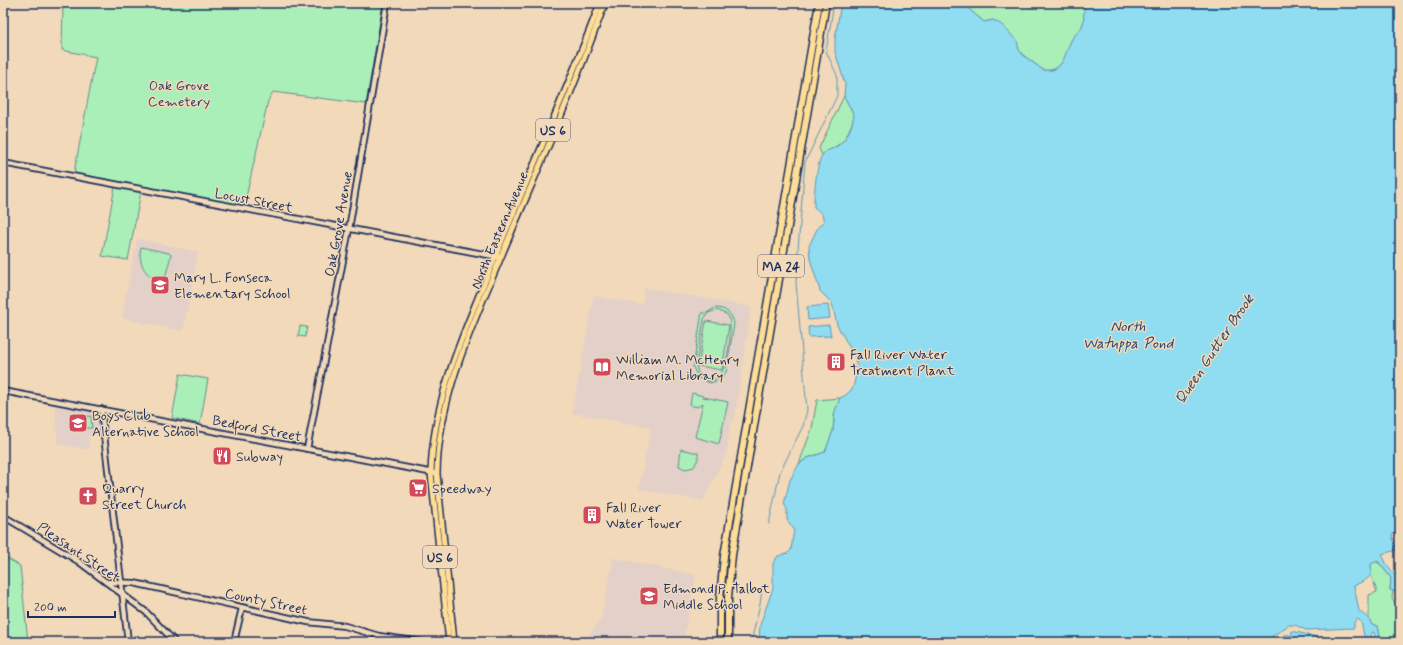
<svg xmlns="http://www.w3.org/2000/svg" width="1403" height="645" viewBox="0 0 1403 645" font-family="Mynerve,sans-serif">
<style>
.built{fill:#e2d0c9}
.green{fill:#aaeeb8;stroke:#628e8b;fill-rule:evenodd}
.water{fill:#90dcf0;stroke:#6197b6}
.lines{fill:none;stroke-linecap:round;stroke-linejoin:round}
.stream{stroke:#6197b6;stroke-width:1}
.secondary-casing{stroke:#1b2f5e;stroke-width:8}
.primary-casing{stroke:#1b2f5e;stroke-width:8}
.highway-casing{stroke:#1b2f5e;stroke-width:9}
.secondary{stroke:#f1d9b9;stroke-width:4.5}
.primary{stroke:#ffdd96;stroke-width:5}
.highway{stroke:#ffdd96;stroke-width:6}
.labels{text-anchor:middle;stroke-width:3;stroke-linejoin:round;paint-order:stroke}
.shield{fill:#f1d9b9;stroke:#5b6279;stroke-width:1}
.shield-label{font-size:13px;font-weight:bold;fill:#1b2f5e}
.park-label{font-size:14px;fill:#294267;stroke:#f1d9b9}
.street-label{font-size:14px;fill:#1b2f5e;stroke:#f1d9b9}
.poi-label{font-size:14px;fill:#1b2f5e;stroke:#f1d9b9;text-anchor:start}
.water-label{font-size:15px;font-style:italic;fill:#2d4974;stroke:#f1d9b9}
</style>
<rect width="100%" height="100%" fill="#f1d9b9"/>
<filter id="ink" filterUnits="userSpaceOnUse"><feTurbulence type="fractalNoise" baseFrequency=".025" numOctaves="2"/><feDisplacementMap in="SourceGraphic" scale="8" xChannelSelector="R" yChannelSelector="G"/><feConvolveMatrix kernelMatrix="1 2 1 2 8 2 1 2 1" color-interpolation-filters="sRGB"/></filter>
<g filter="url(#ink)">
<g class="built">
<polygon points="137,239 198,252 183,331 122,318"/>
<polygon points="645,288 751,307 734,422 731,421 726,454 703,501 639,489 651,427 572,413 594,296 642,305"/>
<polygon points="55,404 99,412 101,434 88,436 89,450 58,444"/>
<polygon points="613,558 696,575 683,642 584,642 602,617"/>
</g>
<g class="green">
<polygon points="63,3 383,3 366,104 273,92 268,101 244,206 74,173 96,57 62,50"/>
<path d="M 962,3 L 1087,3 C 1083,10 1085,17 1083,24 C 1081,31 1075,34 1072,39 C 1065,53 1064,73 1043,70 L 1023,55 L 1019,50 L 1016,41 L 993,20 L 984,22 Z"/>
<polygon points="844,96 854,115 853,121 846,137 841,143 822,155 819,148"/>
<polygon points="115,186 141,191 128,260 102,256"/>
<path d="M 141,247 L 169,253 L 171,255 L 164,282 C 147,279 137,264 141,247 Z"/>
<path d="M 715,308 C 726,308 733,314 734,324 L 726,372 L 719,380 L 710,383 L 698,378 L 693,367 L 702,312 L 705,314 ZM 717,310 L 728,315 C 734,325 728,401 699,376 L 696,365 L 704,319 L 708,313 Z"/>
<polygon points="706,321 729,325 722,370 698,366"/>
<polygon points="300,326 307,327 305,337 298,336"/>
<polygon points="180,374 208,379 200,424 172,418"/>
<polygon points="692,393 703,396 704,398 704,397 728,402 719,444 695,437 703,403 697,407 690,405"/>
<polygon points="840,398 834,416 833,431 825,452 807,458 799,464 812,428 817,400"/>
<polygon points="91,416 92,428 85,428 84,417"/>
<polygon points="681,449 698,453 698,459 694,467 685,469 679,466"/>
<polygon points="3,556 20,566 28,642 5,642 3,639"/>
<polygon points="1375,561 1380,564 1391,578 1390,590 1393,591 1392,599 1400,612 1400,642 1381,642 1378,626 1372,626 1369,619 1369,595 1377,592 1371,575 1371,564"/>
</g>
<g class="water">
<path d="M 841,3 L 962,3 L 984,22 L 993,20 L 1002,25 L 1017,41 L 1019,50 L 1023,55 L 1043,70 C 1064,74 1064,53 1072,39 C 1075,33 1081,31 1083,24 C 1085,16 1082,9 1087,3 L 1400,3 L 1400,535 L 1394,533 L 1392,535 L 1397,550 L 1382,554 L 1387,565 L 1396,576 L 1400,575 L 1400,593 L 1390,590 L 1391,578 L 1378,561 L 1371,564 L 1371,575 L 1367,579 L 1354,586 L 1359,611 L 1369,619 L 1372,625 L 1378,626 L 1381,642 L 1377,642 L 1374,632 L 1371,633 L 1370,642 L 1343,642 L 1343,639 L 1353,638 L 1361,641 L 1365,640 L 1361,622 L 1358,619 L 1354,622 L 1354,628 L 1306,630 L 1295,625 L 1289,625 L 1272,636 L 1273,642 L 759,642 L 760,625 L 773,588 L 773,563 L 778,556 L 788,553 L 791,550 L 794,529 L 787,520 L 787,509 L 784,504 L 790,480 L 799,464 L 808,458 L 825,452 L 833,431 L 835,411 L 840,398 L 846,395 L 853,388 L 857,370 L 855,357 L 837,325 L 832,303 L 820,291 L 810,259 L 809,246 L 818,227 L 824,222 L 822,214 L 814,207 L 814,202 C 814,193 817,160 823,154 C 826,150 830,150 834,148 C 846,142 852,128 854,115 L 844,96 L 845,84 L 835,52 L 835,39 Z"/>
<polygon points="828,305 830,318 808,320 807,307"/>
<polygon points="829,325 831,336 809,337 808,327"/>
<polygon points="1292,631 1317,637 1321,642 1293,641 1282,639 1281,637 1286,634 1291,636"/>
</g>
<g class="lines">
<g class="stream">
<polyline points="769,524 780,472 803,426 807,410 796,283 797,262 805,162 837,96 837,75 826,51 834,3"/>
<polyline points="751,642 760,604 762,589"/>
</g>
<defs>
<g id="secondary">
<polyline points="3,163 499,257"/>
<polyline points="3,391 434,473"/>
<polyline points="101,409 128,642"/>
<polyline points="307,449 349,229 387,3"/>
<polyline points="3,516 78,561 146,612 175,642"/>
<polyline points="106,582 134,583 308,622 345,626 379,636 422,642"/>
<polyline points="234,642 242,608"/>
</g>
<g id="primary">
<path d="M 449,642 L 431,473 C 433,394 469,321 498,250 C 532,168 569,86 600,3"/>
<path d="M 454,642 L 437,474 C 438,396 474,322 503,252 C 538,169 575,87 605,3"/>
</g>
<g id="highway">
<polyline points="720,642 720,598 724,556 819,3"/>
<polyline points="728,642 728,597 732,555 826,3"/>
</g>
</defs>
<use href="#secondary" class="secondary-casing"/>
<use href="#primary" class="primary-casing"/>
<use href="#highway" class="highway-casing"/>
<use href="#secondary" class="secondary"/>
<use href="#primary" class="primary"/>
<use href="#highway" class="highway"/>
</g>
</g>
<defs>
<symbol id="school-square" viewBox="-11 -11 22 22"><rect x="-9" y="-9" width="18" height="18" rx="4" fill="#d1495b" stroke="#f1d9b9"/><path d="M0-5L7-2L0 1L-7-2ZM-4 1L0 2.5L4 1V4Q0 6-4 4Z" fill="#fff"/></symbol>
<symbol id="building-square" viewBox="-11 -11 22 22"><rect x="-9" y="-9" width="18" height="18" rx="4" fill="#d1495b" stroke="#f1d9b9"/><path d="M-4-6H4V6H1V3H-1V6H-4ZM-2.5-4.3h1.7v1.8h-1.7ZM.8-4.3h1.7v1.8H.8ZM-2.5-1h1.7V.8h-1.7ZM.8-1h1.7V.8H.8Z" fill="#fff"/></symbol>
<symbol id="library-square" viewBox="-11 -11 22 22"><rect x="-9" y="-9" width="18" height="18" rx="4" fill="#d1495b" stroke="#f1d9b9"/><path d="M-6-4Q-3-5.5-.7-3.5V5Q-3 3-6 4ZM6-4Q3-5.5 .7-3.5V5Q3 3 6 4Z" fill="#fff"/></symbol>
<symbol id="restaurant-square" viewBox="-11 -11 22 22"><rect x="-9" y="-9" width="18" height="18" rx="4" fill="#d1495b" stroke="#f1d9b9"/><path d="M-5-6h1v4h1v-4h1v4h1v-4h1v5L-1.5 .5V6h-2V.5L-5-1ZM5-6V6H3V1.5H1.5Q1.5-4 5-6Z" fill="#fff"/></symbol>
<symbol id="supermarket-square" viewBox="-11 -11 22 22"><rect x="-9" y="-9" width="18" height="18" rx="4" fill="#d1495b" stroke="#f1d9b9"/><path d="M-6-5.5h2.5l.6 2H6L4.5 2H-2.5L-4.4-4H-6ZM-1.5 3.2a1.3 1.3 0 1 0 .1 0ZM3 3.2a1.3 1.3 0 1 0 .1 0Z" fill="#fff"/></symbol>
<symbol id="church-square" viewBox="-11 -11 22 22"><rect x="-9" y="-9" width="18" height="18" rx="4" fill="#d1495b" stroke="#f1d9b9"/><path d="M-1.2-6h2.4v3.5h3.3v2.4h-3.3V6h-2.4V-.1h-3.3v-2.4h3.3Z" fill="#fff"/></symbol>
</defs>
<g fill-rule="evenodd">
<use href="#school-square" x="149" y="274" width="22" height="22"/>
<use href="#building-square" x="825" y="351" width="22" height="22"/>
<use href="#library-square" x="591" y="356" width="22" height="22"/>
<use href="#school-square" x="67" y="412" width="22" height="22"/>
<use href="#restaurant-square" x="211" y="445" width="22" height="22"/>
<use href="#supermarket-square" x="407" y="477" width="22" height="22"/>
<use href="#church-square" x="77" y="485" width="22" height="22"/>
<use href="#building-square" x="581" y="504" width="22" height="22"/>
<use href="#school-square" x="638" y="585" width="22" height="22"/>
</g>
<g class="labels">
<g class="shield">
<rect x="536" y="119" width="34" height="22" rx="3"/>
<rect x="758" y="255" width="46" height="22" rx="3"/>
<rect x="423" y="546" width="34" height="22" rx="3"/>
</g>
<g class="shield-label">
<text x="553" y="135">US 6</text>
<text x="781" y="271">MA 24</text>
<text x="440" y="562">US 6</text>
</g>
<g class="park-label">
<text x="179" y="90">Oak Grove<tspan x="179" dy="16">Cemetery</tspan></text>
</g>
<g class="street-label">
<text transform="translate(254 200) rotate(11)" y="5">Locust Street</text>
<text transform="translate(338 224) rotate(-80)" y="5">Oak Grove Avenue</text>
<text transform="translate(499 230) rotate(-67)" y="5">North Eastern Avenue</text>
<text transform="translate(257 428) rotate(11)" y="5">Bedford Street</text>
<text transform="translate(79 552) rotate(34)" y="5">Pleasant Street</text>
<text transform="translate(266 601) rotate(12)" y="5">County Street</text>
</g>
<g class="poi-label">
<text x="174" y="282">Mary L. Fonseca<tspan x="174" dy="16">Elementary School</tspan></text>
<text x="850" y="359">Fall River Water<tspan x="850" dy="16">Treatment Plant</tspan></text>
<text x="616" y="364">William M. McHenry<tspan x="616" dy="16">Memorial Library</tspan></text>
<text x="92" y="420">Boys Club<tspan x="92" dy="16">Alternative School</tspan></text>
<text x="236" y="461">Subway</text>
<text x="102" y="493">Quarry<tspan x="102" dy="16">Street Church</tspan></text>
<text x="432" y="493">Speedway</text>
<text x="606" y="512">Fall River<tspan x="606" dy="16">Water Tower</tspan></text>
<text x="663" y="593">Edmond P. Talbot<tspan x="663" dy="16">Middle School</tspan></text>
</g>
<g class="water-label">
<text x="1128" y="331">North<tspan x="1128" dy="17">Watuppa Pond</tspan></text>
<text transform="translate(1214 349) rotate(-56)" y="5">Queen Gutter Brook</text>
</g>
</g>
<rect width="1403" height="645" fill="none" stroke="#f1d9b9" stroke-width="16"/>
<rect x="8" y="8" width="1387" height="629" fill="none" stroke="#1b2f5e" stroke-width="1.5" filter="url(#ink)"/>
<path d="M28 611v6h87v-6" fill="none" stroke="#1b2f5e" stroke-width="2"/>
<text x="34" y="611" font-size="12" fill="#1b2f5e" stroke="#f1d9b9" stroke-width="3" paint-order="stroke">200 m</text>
</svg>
